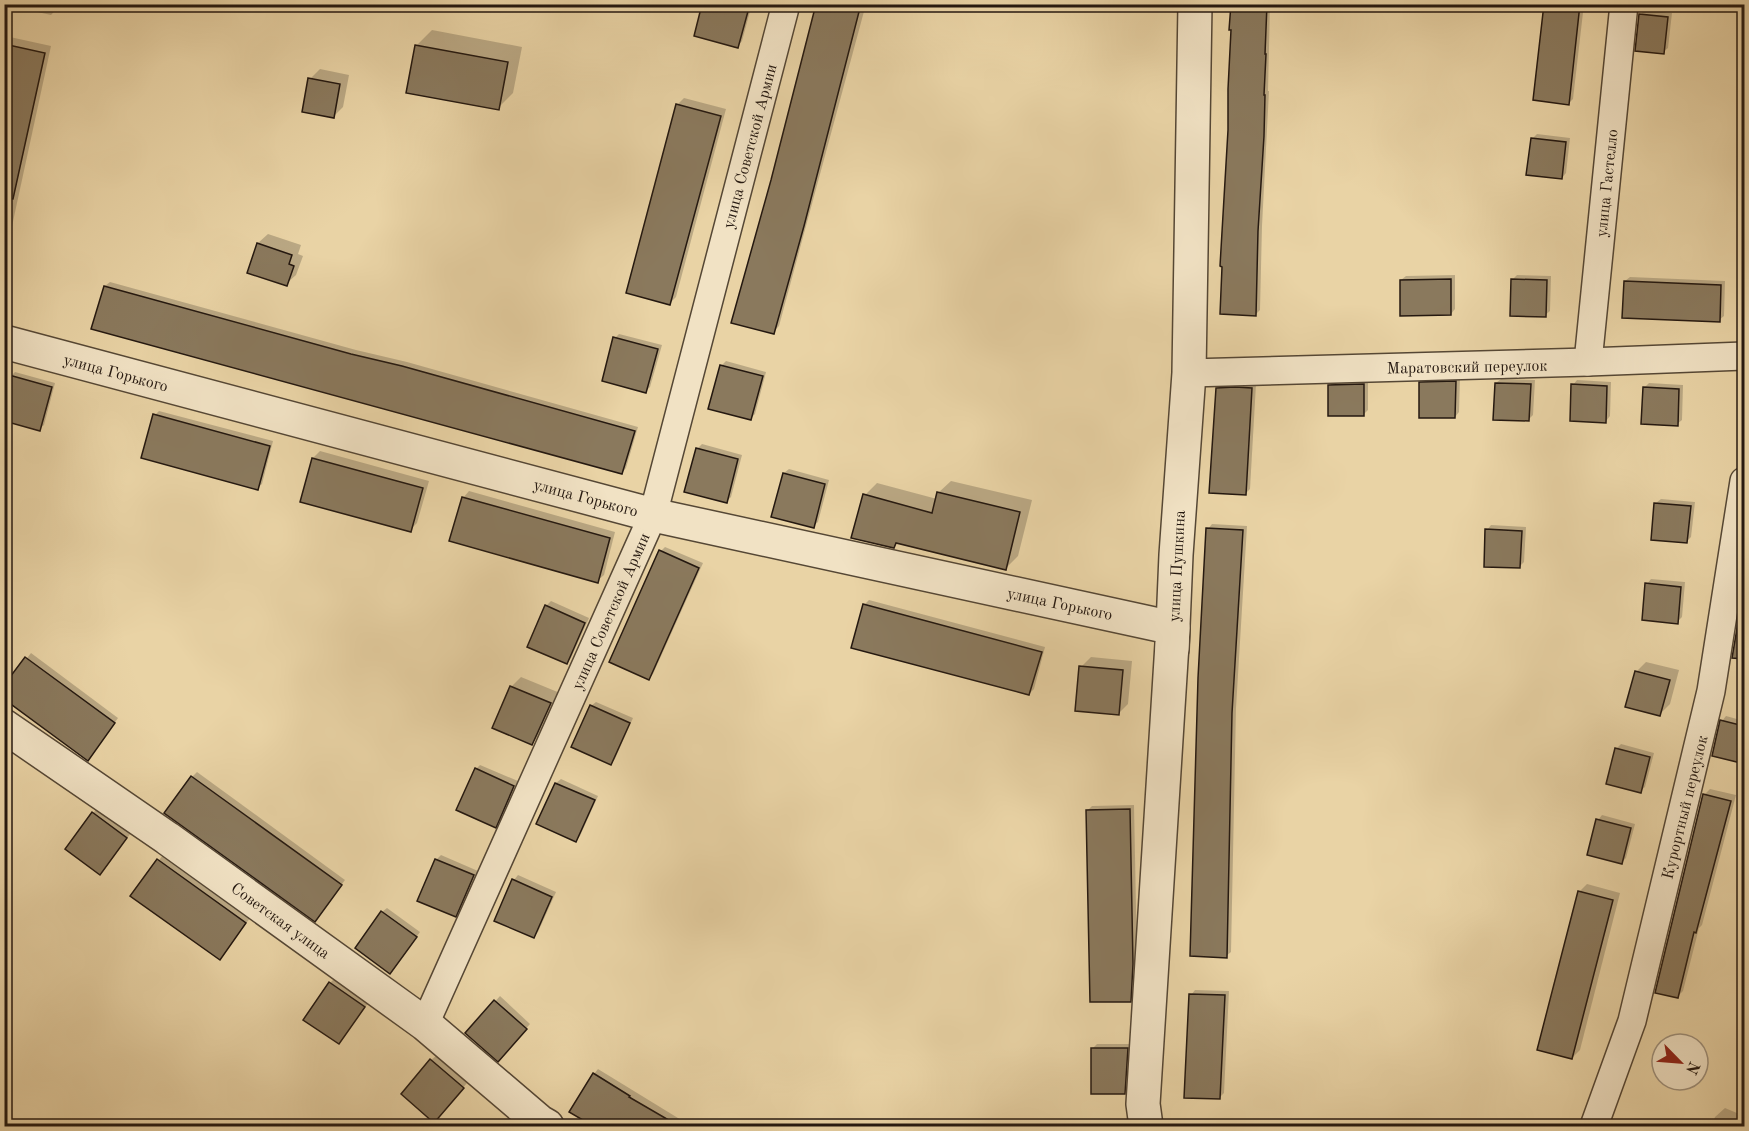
<svg xmlns="http://www.w3.org/2000/svg" width="1749" height="1131" viewBox="0 0 1749 1131" font-family="'Old Standard TT',serif">
<style>
.shadow{fill:#0003}
.building{fill:#8a795d;stroke:#241810;stroke-width:1.5}
.lines{fill:none;stroke-linecap:round;stroke-linejoin:round}
.minor-casing{stroke:#554735;stroke-width:30}
.tertiary-casing{stroke:#554735;stroke-width:36}
.minor{stroke:#f1e2c4;stroke-width:27}
.tertiary{stroke:#f1e2c4;stroke-width:33}
.labels{text-anchor:middle;stroke-width:4.5;stroke-linejoin:round;paint-order:stroke}
.street-label{font-size:16px;fill:#241810;stroke:#f1e2c4}
</style>
<rect width="100%" height="100%" fill="#e9d3a5"/>
<filter id="stains"><feTurbulence type="fractalNoise" baseFrequency=".00333" numOctaves="4"/><feColorMatrix values="0 0 0 0 .2 0 0 0 0 .09 0 0 0 0 .02 0 0 0 .5 -.17"/></filter>
<radialGradient id="worn" r=".72"><stop offset=".6" stop-color="#630" stop-opacity="0"/><stop offset="1" stop-color="#630" stop-opacity=".3"/></radialGradient>
<g class="shadow">
<polygon points="10,4 61,4 51,15 10,6"/>
<polygon points="704,4 752,4 742,41 738,46"/>
<polygon points="817,4 866,4 779,326 773,332 772,180"/>
<polygon points="1232,4 1270,4 1268,91 1269,91 1262,226 1260,310 1256,314"/>
<polygon points="1545,4 1584,4 1573,99 1569,103"/>
<polygon points="1645,10 1672,13 1668,48 1663,52 1640,15"/>
<polygon points="432,30 522,47 513,93 498,108 417,45"/>
<polygon points="10,37 51,46 4,263 4,43"/>
<polygon points="320,69 349,75 343,107 333,117 310,79"/>
<polygon points="684,98 726,109 676,297 670,303 677,105"/>
<polygon points="1537,134 1570,138 1566,173 1562,178 1532,139"/>
<polygon points="268,234 301,245 298,254 303,256 296,275 286,284 258,243"/>
<polygon points="1455,275 1455,309 1451,314 1401,280 1406,276"/>
<polygon points="1517,275 1551,276 1550,311 1545,315 1512,280"/>
<polygon points="1630,277 1725,281 1724,316 1719,320 1625,281"/>
<polygon points="110,282 356,350 407,362 638,427 626,468 622,473 105,286"/>
<polygon points="619,334 662,345 650,387 646,391 615,338"/>
<polygon points="726,361 766,372 755,414 750,419 721,366"/>
<polygon points="15,372 55,383 44,425 39,429 11,376"/>
<polygon points="1460,377 1459,412 1455,417 1421,383 1425,378"/>
<polygon points="1501,379 1535,380 1533,415 1529,419 1496,383"/>
<polygon points="1368,380 1368,410 1363,415 1330,386 1334,381"/>
<polygon points="1577,380 1611,382 1610,416 1606,421 1573,385"/>
<polygon points="1649,383 1683,385 1682,420 1677,424 1644,388"/>
<polygon points="1222,384 1256,384 1250,489 1245,494 1217,389"/>
<polygon points="159,411 273,441 262,484 257,488 155,415"/>
<polygon points="702,444 742,455 731,497 726,502 697,449"/>
<polygon points="320,451 429,481 417,523 410,530 313,458"/>
<polygon points="789,469 829,480 818,522 813,526 784,473"/>
<polygon points="951,481 1032,500 1018,556 1006,568 898,542 894,547 865,495 877,483 937,499 938,493"/>
<polygon points="469,491 615,532 604,575 597,581 463,498"/>
<polygon points="1661,499 1695,502 1691,537 1687,541 1656,503"/>
<polygon points="1212,524 1247,526 1236,708 1231,952 1226,956 1208,529"/>
<polygon points="1491,525 1526,527 1524,562 1520,566 1487,530"/>
<polygon points="665,547 703,563 653,674 649,678 661,551"/>
<polygon points="1651,579 1685,582 1682,617 1677,622 1647,584"/>
<polygon points="869,600 1045,647 1034,689 1029,694 864,605"/>
<polygon points="551,601 589,618 571,658 567,663 546,606"/>
<polygon points="1744,617 1744,658 1734,657"/>
<polygon points="31,653 118,718 92,754 4,688"/>
<polygon points="1091,657 1132,661 1128,704 1118,714 1081,667"/>
<polygon points="1646,662 1679,670 1670,704 1660,714 1636,672"/>
<polygon points="521,677 560,693 542,733 532,743 494,727 511,687"/>
<polygon points="596,702 633,718 615,759 611,763 591,706"/>
<polygon points="1726,716 1744,721 1744,758 1741,762 1722,721"/>
<polygon points="1621,744 1654,753 1645,787 1640,791 1616,749"/>
<polygon points="480,765 518,781 500,821 495,826 476,769"/>
<polygon points="197,772 345,880 319,915 192,777"/>
<polygon points="561,779 598,796 580,836 576,840 538,824 556,783"/>
<polygon points="1710,789 1736,795 1702,925 1699,928 1683,991 1677,997 1704,795"/>
<polygon points="1134,805 1137,958 1135,996 1130,1000 1087,811 1092,806"/>
<polygon points="97,809 131,833 100,873 93,813"/>
<polygon points="1602,815 1635,824 1626,858 1621,863 1598,820"/>
<polygon points="163,855 250,918 224,954 132,895"/>
<polygon points="441,855 478,871 460,911 455,915 436,860"/>
<polygon points="518,875 556,892 538,932 533,937 514,880"/>
<polygon points="1587,884 1620,893 1580,1050 1572,1058 1579,892"/>
<polygon points="387,908 420,932 394,968 382,912"/>
<polygon points="335,978 369,1002 339,1043 330,983"/>
<polygon points="1195,990 1229,991 1224,1093 1220,1097 1191,995"/>
<polygon points="500,996 530,1024 503,1055 467,1033"/>
<polygon points="1097,1044 1132,1044 1129,1087 1124,1092 1092,1049"/>
<polygon points="436,1056 467,1083 439,1116 431,1060"/>
<polygon points="598,1069 691,1126 596,1126 571,1111 594,1074"/>
<polygon points="1725,1108 1744,1116 1744,1126 1711,1126 1715,1117"/>
<polygon points="240,1119 240,1126 199,1126 204,1122"/>
</g>
<g class="building">
<polygon points="702,4 750,4 738,48 694,36"/>
<polygon points="816,4 861,4 804,226 774,334 731,323 771,180"/>
<polygon points="1231,4 1267,4 1265,54 1266,54 1264,95 1265,95 1264,136 1258,231 1256,316 1220,314 1222,267 1220,266 1228,130 1228,89 1231,30 1229,30"/>
<polygon points="1544,4 1580,4 1569,105 1533,100"/>
<polygon points="1639,14 1668,17 1664,54 1635,51"/>
<polygon points="4,44 45,53 13,199 4,198"/>
<polygon points="415,45 508,62 499,110 406,93"/>
<polygon points="308,78 340,84 334,118 302,112"/>
<polygon points="676,104 721,116 670,305 626,293"/>
<polygon points="1531,138 1566,142 1562,179 1526,175"/>
<polygon points="257,243 292,255 289,264 294,266 287,286 247,273"/>
<polygon points="1451,279 1451,315 1400,316 1400,280"/>
<polygon points="1511,279 1547,280 1546,317 1510,316"/>
<polygon points="1624,281 1721,285 1720,322 1622,318"/>
<polygon points="104,286 351,354 402,366 635,431 622,474 91,329"/>
<polygon points="613,337 658,349 646,393 602,381"/>
<polygon points="720,365 763,376 751,420 708,409"/>
<polygon points="9,375 52,387 40,431 4,421 4,393"/>
<polygon points="1456,381 1455,418 1419,418 1419,382"/>
<polygon points="1495,383 1531,384 1529,421 1493,420"/>
<polygon points="1364,384 1364,416 1328,416 1328,385"/>
<polygon points="1571,384 1607,386 1606,423 1570,421"/>
<polygon points="1235,387 1252,388 1246,495 1209,493 1216,388"/>
<polygon points="1643,387 1679,389 1678,426 1641,424"/>
<polygon points="153,414 270,446 258,490 141,458"/>
<polygon points="696,448 738,459 727,503 684,492"/>
<polygon points="312,458 423,488 411,532 300,502"/>
<polygon points="783,473 825,484 814,528 771,517"/>
<polygon points="937,492 1020,512 1006,570 896,543 894,548 851,538 863,494 932,513"/>
<polygon points="462,497 610,538 598,583 449,541"/>
<polygon points="1654,503 1691,506 1687,543 1651,540"/>
<polygon points="1206,528 1243,530 1232,713 1227,958 1190,956 1198,678"/>
<polygon points="1485,529 1522,531 1520,568 1484,567"/>
<polygon points="659,550 699,568 649,680 609,662"/>
<polygon points="1645,583 1681,587 1678,624 1642,620"/>
<polygon points="863,604 1042,652 1029,695 851,648"/>
<polygon points="545,605 585,623 567,664 527,647"/>
<polygon points="1741,605 1744,605 1744,659 1732,658"/>
<polygon points="25,657 115,723 88,761 4,699 4,685"/>
<polygon points="1079,666 1123,670 1119,715 1075,711"/>
<polygon points="1635,671 1670,680 1660,716 1625,707"/>
<polygon points="510,686 551,703 532,745 492,728"/>
<polygon points="590,705 630,723 611,765 571,747"/>
<polygon points="1720,720 1744,726 1744,750 1741,763 1712,756"/>
<polygon points="1615,748 1650,757 1641,793 1606,784"/>
<polygon points="475,768 514,786 496,828 456,810"/>
<polygon points="191,776 342,885 315,922 164,813"/>
<polygon points="555,783 595,800 576,842 536,824"/>
<polygon points="1703,794 1731,801 1696,933 1694,932 1678,998 1655,993"/>
<polygon points="1130,809 1133,964 1131,1002 1090,1002 1086,810"/>
<polygon points="92,812 127,838 100,875 65,849"/>
<polygon points="1596,819 1631,828 1622,864 1587,855"/>
<polygon points="157,859 246,923 220,960 130,896"/>
<polygon points="435,859 474,875 456,917 417,901"/>
<polygon points="512,879 552,897 534,938 494,921"/>
<polygon points="1578,891 1613,900 1572,1059 1537,1050"/>
<polygon points="381,911 417,937 390,974 355,948"/>
<polygon points="329,982 365,1007 339,1044 303,1020"/>
<polygon points="1189,994 1225,995 1220,1099 1184,1098"/>
<polygon points="494,1000 527,1029 498,1062 465,1033"/>
<polygon points="1091,1048 1128,1048 1125,1094 1091,1094"/>
<polygon points="430,1059 464,1088 434,1123 401,1094"/>
<polygon points="593,1073 630,1096 629,1097 679,1126 593,1126 569,1112"/>
</g>
<g class="lines">
<defs>
<g id="minor">
<polyline points="1588,362 1624,4"/>
<polyline points="1189,373 1588,362 1744,356"/>
<polyline points="425,1024 653,515 786,4"/>
<polyline points="1594,1126 1632,1021 1711,691 1744,481"/>
</g>
<g id="tertiary">
<polyline points="4,342 653,515 1173,628 1143,1104 1146,1126"/>
<polyline points="1172,649 1176,555 1189,373 1195,4"/>
<polyline points="4,726 167,838 425,1024 540,1122 547,1126"/>
</g>
</defs>
<use href="#minor" class="minor-casing"/>
<use href="#tertiary" class="tertiary-casing"/>
<use href="#minor" class="minor"/>
<use href="#tertiary" class="tertiary"/>
</g>
<g class="labels">
<g class="street-label">
<text transform="translate(749 146) rotate(-75)" y="6">улица Советской Армии</text>
<text transform="translate(1606 183) rotate(-84)" y="6">улица Гастелло</text>
<text transform="translate(1467 366) rotate(-1)" y="6">Маратовский переулок</text>
<text transform="translate(116 372) rotate(15)" y="6">улица Горького</text>
<text transform="translate(586 497) rotate(15)" y="6">улица Горького</text>
<text transform="translate(1176 566) rotate(-87)" y="6">улица Пушкина</text>
<text transform="translate(1060 603) rotate(12)" y="6">улица Горького</text>
<text transform="translate(610 611) rotate(-66)" y="6">улица Советской Армии</text>
<text transform="translate(1684 807) rotate(-76)" y="6">Курортный переулок</text>
<text transform="translate(281 920) rotate(36)" y="6">Советская улица</text>
</g>
</g>
<rect width="1749" height="1131" fill="none" stroke="#e9d3a5" stroke-width="24"/>
<rect x="6" y="6" width="1737" height="1119" fill="none" stroke="#241810" stroke-width="3"/>
<rect x="12" y="12" width="1725" height="1107" fill="none" stroke="#241810" stroke-width="1.5"/>
<g transform="translate(1680 1062) rotate(115)"><circle r="28" fill="#f1e2c4" stroke="#9f917c" stroke-width="1.5"/>
<path d="M0-4.5L10 22L0 15L-10 22Z" fill="#8f2418"/>
<text y="-9" font-size="16" font-weight="bold" text-anchor="middle" fill="#241810">N</text>
</g>
<rect width="100%" height="100%" filter="url(#stains)"/>
<rect width="100%" height="100%" fill="url(#worn)"/>
</svg>
